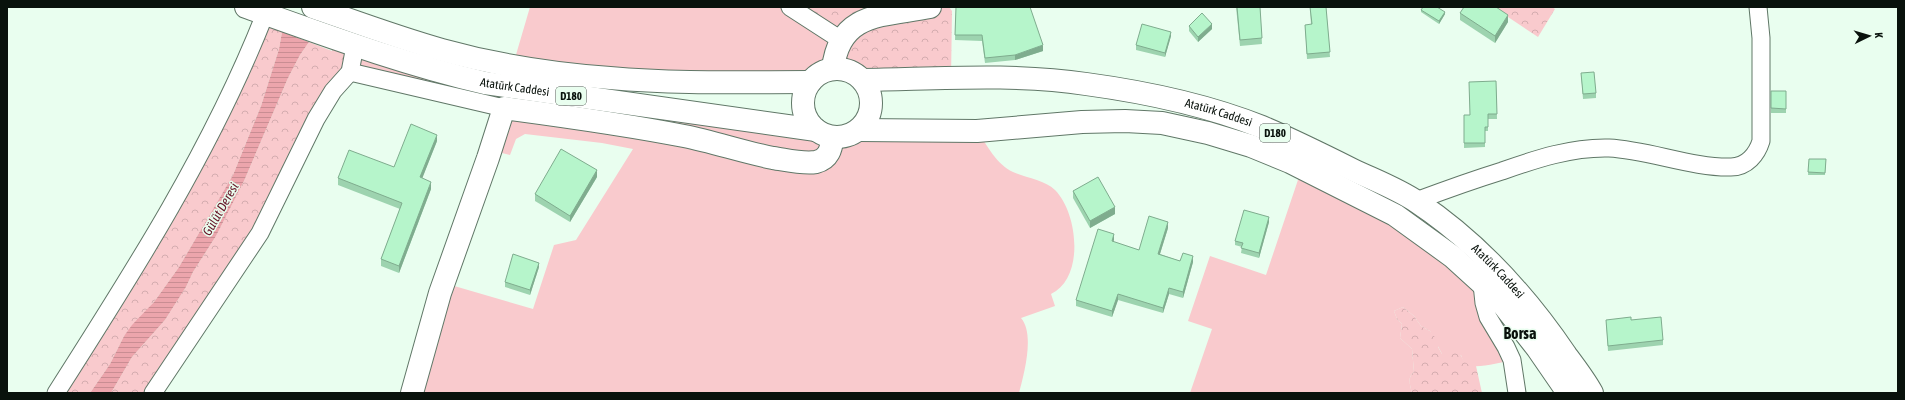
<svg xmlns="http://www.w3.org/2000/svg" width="1905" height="400" viewBox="0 0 1905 400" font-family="'Asap Condensed',sans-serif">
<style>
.green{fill:#f9cacd}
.forest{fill:url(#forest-crowns)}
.water{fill:url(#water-rules)}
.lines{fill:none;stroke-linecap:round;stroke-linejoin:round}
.street-casing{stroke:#607767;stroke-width:19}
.secondary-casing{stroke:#607767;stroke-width:24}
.highway-casing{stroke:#607767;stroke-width:24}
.street{stroke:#fff;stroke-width:17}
.secondary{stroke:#fff;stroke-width:22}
.highway{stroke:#fff;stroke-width:22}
.wall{fill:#9dd3af}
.shaded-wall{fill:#7fac8e}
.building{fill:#b6f5cb;stroke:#7fac8e}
.labels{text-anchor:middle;stroke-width:3;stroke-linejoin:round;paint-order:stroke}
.shield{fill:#e9feef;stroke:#4c5950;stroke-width:1}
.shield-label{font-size:11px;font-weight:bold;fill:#09120c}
.street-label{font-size:12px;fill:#09120c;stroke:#e9feef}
.water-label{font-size:13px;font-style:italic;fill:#661427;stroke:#e9feef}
.district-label{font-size:16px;font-weight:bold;fill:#09120c;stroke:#e9feef}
</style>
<defs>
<pattern id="forest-crowns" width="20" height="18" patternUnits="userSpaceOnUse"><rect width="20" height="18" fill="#f9cacd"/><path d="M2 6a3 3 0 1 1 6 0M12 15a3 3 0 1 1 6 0" fill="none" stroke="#d4acaf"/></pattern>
<pattern id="water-rules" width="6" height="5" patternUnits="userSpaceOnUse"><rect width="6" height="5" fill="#eca5ac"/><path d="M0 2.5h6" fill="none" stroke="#c98d93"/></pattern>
</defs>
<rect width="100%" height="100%" fill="#e9feef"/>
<g class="green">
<polygon points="530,7 790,7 841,40 826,70 815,77 513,65"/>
<path d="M 355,46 L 436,72 L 838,137 L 853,134 L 977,131 C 987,145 997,165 1013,172 C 1026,178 1045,180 1055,190 C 1078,213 1085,278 1051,294 L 1055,306 L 1021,318 C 1035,334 1024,374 1019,393 L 412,393 L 444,283 L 533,309 L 554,245 L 576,240 L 633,149 L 602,143 L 525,134 L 516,139 L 510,155 L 490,150 L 503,108 L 350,72 Z"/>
<path d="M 1302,168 L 1482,284 L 1512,360 C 1502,362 1477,369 1468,365 C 1464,363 1462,359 1461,355 L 1442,354 L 1430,331 L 1421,326 L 1414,316 L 1403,307 L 1394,311 L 1397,319 L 1402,324 L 1400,338 L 1412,349 L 1414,372 C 1407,377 1410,385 1412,393 L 1190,393 L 1212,329 L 1188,321 L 1210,256 L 1266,275 Z"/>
</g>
<g class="forest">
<polygon points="790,7 865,7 865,19 930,7 949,7 952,11 951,79 858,76 846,70 840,68 837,46"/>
<polygon points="1493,7 1552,7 1555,9 1538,37"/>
<polygon points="261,24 282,32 279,49 261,106 233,175 179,267 154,302 124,336 110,364 90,393 56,393 120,294"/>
<polygon points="337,40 355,46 266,222 153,393 111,393 132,357 165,320 186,287 193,272 216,236 244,181 288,78 300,55 309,42 332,51"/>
<path d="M 1403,307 L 1414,316 L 1421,326 L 1430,331 L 1438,341 L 1438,347 L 1442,354 L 1448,354 L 1451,350 L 1457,350 C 1465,360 1462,364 1476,366 L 1482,393 L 1412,393 C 1410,385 1407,377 1414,372 L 1412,349 L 1400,338 L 1402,324 L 1397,319 L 1394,311 Z"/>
</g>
<polygon class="water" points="282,32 309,42 300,55 288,78 244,181 216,236 193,272 186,287 165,320 132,357 111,393 90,393 110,364 124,336 132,325 154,302 179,267 233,175 261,106 279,49"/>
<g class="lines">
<defs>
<g id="street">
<polyline points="790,7 841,40"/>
<polyline points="350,72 504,108"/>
<path d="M 1416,201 C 1445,190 1473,180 1502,171 C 1536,159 1572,147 1609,148 C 1649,150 1692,168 1731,167 C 1747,167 1757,154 1761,141 L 1761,38 L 1758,7"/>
<polyline points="1482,284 1484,303 1488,317 1506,347 1512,360 1517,393"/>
<path d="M 56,393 C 134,271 212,149 265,14"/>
<polyline points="153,393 260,233 316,119 333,91 350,72 355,46"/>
</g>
<g id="secondary">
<path d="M 833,69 C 839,11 885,16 930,7"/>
<path d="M 412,393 L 440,293 L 488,158 L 504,108 C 564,116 624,124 684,136 C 714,142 743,152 773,158 C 787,160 802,164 816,162 C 829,159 831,149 833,137"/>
</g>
<g id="highway">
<path id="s1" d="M 246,7 C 325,35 403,64 485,83 L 816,130"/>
<path d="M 313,7 C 356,22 399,38 442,50 C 496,65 554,74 610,78 C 676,84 743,82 810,82"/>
<circle cx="837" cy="103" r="34"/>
<path id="s2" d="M 863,80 C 937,79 1013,73 1086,84 C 1145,92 1207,105 1262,127 C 1293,140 1323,155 1353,170 C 1374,180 1398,189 1417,202 C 1477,242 1526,296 1566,355 C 1575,367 1585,380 1592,393"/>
<polyline points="859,130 977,131 1082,122 1125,121 1162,123 1208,133 1251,146 1290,162 1395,215 1453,257 1497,297 1537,348 1568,393"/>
</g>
</defs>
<use href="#street" class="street-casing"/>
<use href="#secondary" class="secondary-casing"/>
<use href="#highway" class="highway-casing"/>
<use href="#street" class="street"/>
<use href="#secondary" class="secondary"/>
<use href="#highway" class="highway"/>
</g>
<g class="wall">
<polygon points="956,7 1043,51 1015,60 985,63 982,41 955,40"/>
<polygon points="1236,7 1260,7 1262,44 1240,46"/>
<polygon points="1305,7 1326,7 1330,57 1307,59 1305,25 1311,25 1310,8"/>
<polygon points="1421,10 1445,14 1439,24 1421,12"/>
<polygon points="1460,13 1508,22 1495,43 1460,20"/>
<polygon points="1189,26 1212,29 1198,42 1189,31"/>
<polygon points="1171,36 1165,57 1136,50 1136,45"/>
<polygon points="1581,73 1596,93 1596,98 1583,99"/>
<polygon points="1496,81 1497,119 1488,119 1488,131 1485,131 1485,147 1464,148 1464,115 1470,115"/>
<rect x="1771" y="91" width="15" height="22"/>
<polygon points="437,141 422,178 431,189 399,273 381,266 381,259 400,209 338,185 338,178 394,167"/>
<polygon points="1809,159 1826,159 1825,175 1808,175"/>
<polygon points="597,177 570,222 535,201 535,194"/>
<polygon points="1073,191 1115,214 1090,228 1073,198"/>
<polygon points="1269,222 1259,258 1241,253 1242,247 1235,245 1235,241"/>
<polygon points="1168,228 1160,254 1180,261 1193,262 1183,298 1169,294 1163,313 1118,300 1112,317 1076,306 1076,300 1114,240 1114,242 1139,250"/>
<polygon points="539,267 530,295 505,287 505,282"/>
<polygon points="1606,320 1631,320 1663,340 1663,345 1608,351"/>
</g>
<g class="shaded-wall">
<polygon points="1445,12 1445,14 1439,24 1439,21"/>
<polygon points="1508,15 1508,22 1495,43 1495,36"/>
<polygon points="1212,24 1212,29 1198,42 1198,37"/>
<polygon points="1171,32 1171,36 1165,57 1165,53"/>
<polygon points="1043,45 1043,51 1015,60 1015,55"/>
<polygon points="437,135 437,141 420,184 420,177"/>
<polygon points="597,170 597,177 570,222 570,216"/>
<polygon points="431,182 431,189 399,273 399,266"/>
<polygon points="1115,207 1115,214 1090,228 1090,221"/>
<polygon points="1269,217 1269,222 1259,258 1259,253"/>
<polygon points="1168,222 1168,228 1158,260 1158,254"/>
<polygon points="1114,234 1114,240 1112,247 1112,241"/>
<polygon points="1193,256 1193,262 1183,298 1183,292"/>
<polygon points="539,263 539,267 530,295 530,290"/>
<polygon points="1169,288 1169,294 1163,313 1163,308"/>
<polygon points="1118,294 1118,300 1112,317 1112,311"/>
</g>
<g class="building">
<polygon points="956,7 1030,7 1043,45 1015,55 985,58 982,35 955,35"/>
<polygon points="1237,7 1260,7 1262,38 1240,40"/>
<polygon points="1310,7 1326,7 1330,52 1307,54 1305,25 1312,24"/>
<polygon points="1423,7 1437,7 1445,12 1439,21 1421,10"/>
<polygon points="1464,7 1496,7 1508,15 1495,36 1460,13"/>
<polygon points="1202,13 1212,24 1198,37 1189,26"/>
<polygon points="1142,24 1171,32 1165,53 1136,45"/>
<polygon points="1594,72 1596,93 1583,94 1581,73"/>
<polygon points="1496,81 1497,114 1488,114 1488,127 1485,127 1485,143 1464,143 1464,115 1470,115 1469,82"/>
<polygon points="1771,91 1786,91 1786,109 1771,108"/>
<polygon points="411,124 437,135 420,177 431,182 399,266 381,259 402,203 338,178 349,150 394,167"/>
<polygon points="561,149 597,170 570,216 535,194"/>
<polygon points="1809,159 1826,159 1825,173 1808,172"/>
<polygon points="1098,177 1115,207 1090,221 1073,191"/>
<polygon points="1244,210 1269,217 1259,253 1241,248 1243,243 1235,241"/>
<polygon points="1149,216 1168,222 1158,254 1180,261 1183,253 1193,256 1183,292 1169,288 1163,308 1118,294 1112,311 1076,300 1098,229 1114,234 1112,241 1139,250"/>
<polygon points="513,254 539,263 530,290 505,282"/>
<polygon points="1631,317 1631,320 1661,317 1663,340 1608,346 1606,320"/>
</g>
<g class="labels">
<g class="shield">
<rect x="556" y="87" width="30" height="18" rx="3"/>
<rect x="1260" y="124" width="30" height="18" rx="3"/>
</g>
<g class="shield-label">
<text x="571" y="100">D180</text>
<text x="1275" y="137">D180</text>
</g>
<g class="street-label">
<text dy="4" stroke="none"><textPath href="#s1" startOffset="281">Atatürk Caddesi</textPath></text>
<text dy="4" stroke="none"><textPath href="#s2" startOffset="359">Atatürk Caddesi</textPath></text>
<text dy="4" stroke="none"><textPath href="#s2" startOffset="684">Atatürk Caddesi</textPath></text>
</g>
<g class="water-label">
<text transform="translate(220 209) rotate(-60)" y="5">Gülüt Deresi</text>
</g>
<g class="district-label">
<text x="1520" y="339">Borsa</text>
</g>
</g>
<rect width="1905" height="400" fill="none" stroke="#09120c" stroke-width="16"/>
<g transform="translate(1869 36) rotate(85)" stroke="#e9feef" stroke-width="3" paint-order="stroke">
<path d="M0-3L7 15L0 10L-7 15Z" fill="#09120c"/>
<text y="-6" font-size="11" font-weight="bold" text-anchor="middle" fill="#09120c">K</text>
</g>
</svg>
